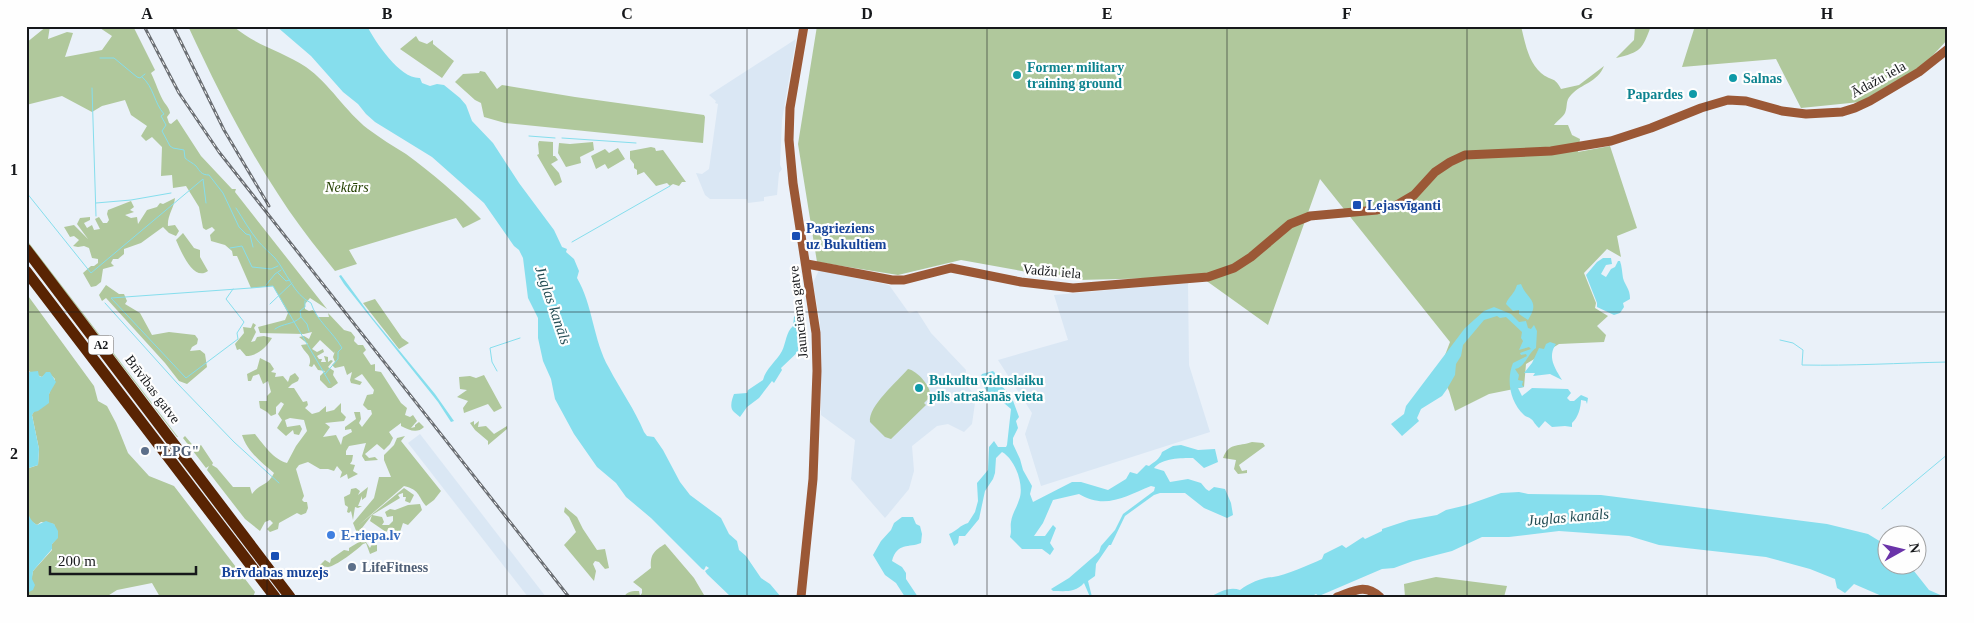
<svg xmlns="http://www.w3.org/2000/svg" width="1974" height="623" viewBox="0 0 1974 623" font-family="Georgia,serif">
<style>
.built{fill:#dae7f4}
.green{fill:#b0c89c}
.water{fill:#86deed}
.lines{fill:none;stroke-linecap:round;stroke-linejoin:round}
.stream{stroke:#86deed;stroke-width:1}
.secondary{stroke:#9b5836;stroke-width:9}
.highway{stroke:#592403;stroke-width:11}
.rail-casing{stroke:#6b6f74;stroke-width:3}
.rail{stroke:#fefefe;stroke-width:1;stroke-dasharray:4;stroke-linecap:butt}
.grid{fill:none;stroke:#16181b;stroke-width:1;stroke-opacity:0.55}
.culture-dot{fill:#0f9aa8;stroke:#fefefe;stroke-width:2}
.transit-dot{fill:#1a4fb4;stroke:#fefefe;stroke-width:2}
.service-dot{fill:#5c6f8a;stroke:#fefefe;stroke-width:2}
.shop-dot{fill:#3f7fe0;stroke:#fefefe;stroke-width:2}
.labels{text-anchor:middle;stroke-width:4.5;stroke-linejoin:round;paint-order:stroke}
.shield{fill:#fefefe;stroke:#5c5d5f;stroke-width:1}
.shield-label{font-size:12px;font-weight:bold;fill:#16181b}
.culture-label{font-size:14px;font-weight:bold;fill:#0d838f;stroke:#fefefe;text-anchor:start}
.street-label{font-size:14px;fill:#16181b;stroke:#fefefe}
.park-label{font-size:14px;font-style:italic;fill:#244000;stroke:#fefefe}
.transit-label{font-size:14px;font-weight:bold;fill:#164399;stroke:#fefefe;text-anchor:start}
.service-label{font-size:14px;font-weight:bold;fill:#4e5e75;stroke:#fefefe;text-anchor:start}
.shop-label{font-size:14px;font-weight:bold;fill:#366cbe;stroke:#fefefe;text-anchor:start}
.water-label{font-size:15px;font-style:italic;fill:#234c53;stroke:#fefefe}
.neatline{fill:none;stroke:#16181b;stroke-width:2}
.grid-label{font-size:16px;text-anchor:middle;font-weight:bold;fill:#16181b}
</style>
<rect width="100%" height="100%" fill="#eaf1f9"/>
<g class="built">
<polygon points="796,39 782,120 780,165 782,169 779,173 777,195 764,197 764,201 748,203 747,199 710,199 705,195 696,173 702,174 709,169 718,104 715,103 716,101 709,95"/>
<polygon points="819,270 889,285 909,313 917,311 931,333 966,370 965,384 976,396 972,424 964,432 948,424 937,426 912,446 914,471 909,489 885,518 851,479 855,440 821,415 820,322 813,283"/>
<polygon points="1188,283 1189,365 1210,432 1041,486 1025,434 1032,413 998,360 1068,340 1054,295"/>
<polygon points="420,434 546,597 528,597 408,443"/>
</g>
<g class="green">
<path d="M 47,26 L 50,26 L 48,39 L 67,32 L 73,33 L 65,57 L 102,50 L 112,36 L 97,26 L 133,26 L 155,70 L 151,73 C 155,81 160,96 164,102 C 167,106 169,108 170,113 L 167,117 L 169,123 L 171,124 L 177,119 L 201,156 L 232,189 L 236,189 L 235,192 L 327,309 L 310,298 L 305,304 L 305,309 L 309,311 L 313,310 L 318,317 L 329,317 L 328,313 L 344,330 L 351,332 L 355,337 L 354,341 L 358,345 L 363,345 L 366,350 L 363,353 L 371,365 L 375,364 L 375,371 L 381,372 L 401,403 L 407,408 L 405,415 L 410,417 L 413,415 L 417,421 L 411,428 L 415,427 L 415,425 L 419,422 L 424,427 C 417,434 409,430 401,426 L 401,423 L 389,432 L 393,438 L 390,444 L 384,450 L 377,444 L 365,454 L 369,458 L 375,457 L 378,460 L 365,461 L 362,456 L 366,443 L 349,446 L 346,451 L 346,455 L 353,455 L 352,461 L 350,464 L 355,465 L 353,471 L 358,474 L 348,479 L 347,474 L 340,478 L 342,472 L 337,466 L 334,471 L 328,469 L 320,469 L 308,462 L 299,465 L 296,469 L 304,496 L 302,500 L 304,502 L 307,502 L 308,508 L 306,513 L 301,515 L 297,513 L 279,523 L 278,529 L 270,532 L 267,529 L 273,523 L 270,520 L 265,522 L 260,531 L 245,519 L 207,470 L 209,466 L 206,468 L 183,438 L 185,436 L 196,449 L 201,445 L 213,463 L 212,465 L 217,468 L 233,487 L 250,487 L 252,494 C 260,483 267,487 274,473 C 261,462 247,451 242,435 L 255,434 C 263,444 274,460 287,463 L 296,446 L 307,431 L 304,420 L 290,418 L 285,420 L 287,427 L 300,425 L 302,429 L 299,435 L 294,434 L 293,430 L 286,436 L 277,428 L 282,420 L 278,414 L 284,404 L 281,402 L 276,407 L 276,414 L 271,416 L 267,412 L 260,408 L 259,401 L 267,401 L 267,396 L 271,392 L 268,381 L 263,384 L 259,374 L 253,376 L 251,381 L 248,381 L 247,374 L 257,369 L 260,358 L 270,363 L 274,369 L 271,372 L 276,373 L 275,377 L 283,376 L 288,382 L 290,376 L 295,373 L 299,378 L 298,381 L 292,384 L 288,388 L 294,388 L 303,402 L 307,401 L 308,405 L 305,408 L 312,414 L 319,412 L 326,406 L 326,412 L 334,410 L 341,403 L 341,412 L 346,417 L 344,421 L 325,423 L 330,427 L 323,437 L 336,435 L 341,445 L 343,437 L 352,432 L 351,429 L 345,430 L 345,427 L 356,419 L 354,412 L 360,412 L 361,419 L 359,423 L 362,427 L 372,414 L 371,410 L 368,410 L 363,405 L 367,395 L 373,394 L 374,390 L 362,374 L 354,379 L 362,382 L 360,385 L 351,383 L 350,380 L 352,372 L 347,375 L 344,366 L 335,368 L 332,365 L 335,362 L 333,357 L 335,351 L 334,353 L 320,340 L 312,349 L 317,352 L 323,349 L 324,352 L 317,356 L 319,359 L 322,359 L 321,362 L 326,362 L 324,356 L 328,357 L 328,362 L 331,360 L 333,361 L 328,367 L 334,371 L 333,375 L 338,383 L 331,388 L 328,388 L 320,380 L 320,376 L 325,371 L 318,370 L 314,364 L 312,367 L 309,366 C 313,355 305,354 301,345 L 308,344 L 299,337 L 304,336 L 309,339 L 312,332 L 304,334 L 260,333 L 258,327 L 285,320 L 288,313 L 273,286 L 251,288 L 237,256 L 233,256 L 232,251 L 225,245 L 211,241 L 210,235 L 215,230 L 212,227 L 206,230 L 203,228 L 199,207 L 186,186 L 173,188 L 172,175 L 161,176 L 162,147 L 152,137 L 146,141 L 141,136 L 147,126 L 131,115 L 125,100 L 102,106 L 92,112 L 62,96 L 26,105 L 26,43 Z"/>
<path d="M 188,26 L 233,26 C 256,46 282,51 306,67 C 329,83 346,112 368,129 C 380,138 393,146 406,154 C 433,174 458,195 481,219 L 463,228 L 456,218 L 349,250 L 357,264 L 335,271 C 315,246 295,221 278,194 C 243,141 215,84 188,26 Z"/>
<path d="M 817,26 L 1521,26 C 1525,42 1528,62 1541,73 C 1550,81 1555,76 1561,89 L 1579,85 L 1604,66 C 1597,83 1582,83 1571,95 C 1565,101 1568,106 1565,113 C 1563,117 1557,121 1554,125 L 1568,125 L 1572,135 L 1580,139 L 1578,152 L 1610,146 L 1637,228 L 1617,236 L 1621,257 L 1607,249 L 1584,273 L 1596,303 L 1595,308 L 1608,316 L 1597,326 L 1606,335 L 1604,342 L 1559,344 L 1526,364 L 1524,387 L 1489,394 L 1455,411 L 1449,391 L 1439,371 L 1450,342 L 1320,179 L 1268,325 L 1201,277 L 1078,280 L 1071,272 L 1060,278 L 961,260 L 898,275 L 817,262 L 798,144 Z"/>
<path d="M 1635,26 L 1651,26 C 1642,50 1641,52 1616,58 L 1634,40 Z"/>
<polygon points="1695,26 1948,26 1948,39 1924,65 1860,102 1801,108 1776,59 1682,67"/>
<polygon points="416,36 419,41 427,44 433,40 433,44 454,61 442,78 400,49"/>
<polygon points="480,71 485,72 497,89 502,85 575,97 704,115 705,117 703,143 505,123 484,117 481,103 475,100 455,82 463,74 479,73"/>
<polygon points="539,141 553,142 553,156 555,156 558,160 551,164 559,173 562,182 555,186 537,155 539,154 538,144"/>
<polygon points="593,142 594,150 580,157 581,163 566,167 558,153 559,143 570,144"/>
<polygon points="651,147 655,148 656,151 663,150 686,182 682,182 679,186 673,184 670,186 667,183 656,186 644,172 637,175 637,170 634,168 634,164 630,159 630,151"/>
<polygon points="618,148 625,159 608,169 605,164 596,169 591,156 605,149 609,153"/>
<path d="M 175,198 C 174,208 167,216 168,226 L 175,225 L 179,231 L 176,236 L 169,233 L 163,227 L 141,243 L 124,249 L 124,254 L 118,259 L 113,259 L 111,263 L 114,266 L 103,269 L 101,282 L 96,286 L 91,287 L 83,273 L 91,266 L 94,266 L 98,263 L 98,259 L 92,258 L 89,248 L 84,246 L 78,247 L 73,246 L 79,240 L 74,236 L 70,237 L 64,227 L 74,225 L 88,239 L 77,224 L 80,218 L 90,217 L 90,220 L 84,223 L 87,228 L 92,225 L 94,230 L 100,229 L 95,219 L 99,217 L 103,223 L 107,223 L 109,220 L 107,214 L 108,210 L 131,201 L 134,207 L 130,210 L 134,212 L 125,215 L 131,218 L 137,217 L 138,224 L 147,210 L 157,207 L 160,203 L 163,204 Z"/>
<path d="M 183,233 L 194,248 L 200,250 L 200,257 L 208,271 C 193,282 181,251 176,240 Z"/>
<polygon points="26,239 178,437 177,437 26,241"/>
<polygon points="106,285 119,294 124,294 127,301 125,304 140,313 152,335 169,332 195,335 198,339 197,344 192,347 190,351 200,350 205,354 207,367 187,384 179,381 165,363 106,298 102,301 99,295"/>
<path d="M 26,293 L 94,386 L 98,401 L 107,406 L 116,423 L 128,453 L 149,476 L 174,486 L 255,592 L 253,597 L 160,597 L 152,583 L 117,590 L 106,597 L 26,597 L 26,591 L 29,592 L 33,571 L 52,550 L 52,544 L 58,537 L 54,524 L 41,522 L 37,525 C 34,523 30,521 29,517 C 25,505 26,481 26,469 L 38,465 L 39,449 L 32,415 L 34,411 L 49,402 L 49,394 L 55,379 L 48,372 L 42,377 L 26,370 Z"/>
<polygon points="375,299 402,338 409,343 399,349 363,303"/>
<path d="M 253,323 L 256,325 L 254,328 L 256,332 L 251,342 L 255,341 L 257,337 L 264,336 L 272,338 C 266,348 257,356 246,356 L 240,349 L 237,350 L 235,344 L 244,333 L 243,327 L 251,328 Z"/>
<path d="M 908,369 C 918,371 930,386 931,396 L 924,403 L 926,405 L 891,439 L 885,437 L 870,422 C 868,406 897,382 908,369 Z"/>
<polygon points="484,375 502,408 494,412 488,404 464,413 463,408 468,401 457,397 467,390 460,389 459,377 470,376 476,378"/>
<polygon points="474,421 474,425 479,421 478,427 486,426 494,434 507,426 507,429 488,445 488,441 475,430 470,423"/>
<path d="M 405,436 L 401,441 L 441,491 L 434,500 L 426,506 C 417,495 420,490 404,486 L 359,525 L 404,488 L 414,495 L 410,503 L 405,501 L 406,497 L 403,497 L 403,493 L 400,494 L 398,495 L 400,498 L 372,515 L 382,517 L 384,522 L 382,525 L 389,525 L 393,521 L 393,516 L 387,517 L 385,512 L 390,509 L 395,510 L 408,505 L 420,504 L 422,510 L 408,525 L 403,523 L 400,532 L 389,529 L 386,532 L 370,521 L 372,515 L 362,528 L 359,530 L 360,536 L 359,538 L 353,523 L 374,498 L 379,477 L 391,477 L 384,460 L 384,455 L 394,445 L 397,438 Z"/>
<path d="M 1252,442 L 1263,443 L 1265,446 L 1239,465 L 1242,471 L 1247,470 L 1247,473 L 1238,474 L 1234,469 L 1236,460 L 1223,458 C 1229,442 1238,447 1252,442 Z"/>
<polygon points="368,487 366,497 362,500 362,496 358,506 362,506 358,508 355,507 353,520 351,511 349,513 347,512 348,507 345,505 344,497 350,494 351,489 356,488 360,491 358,495"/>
<polygon points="565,507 577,517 583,529 597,550 605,549 609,568 605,569 599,562 595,561 593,564 596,571 594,581 564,545 576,532 569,517 564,512"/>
<path d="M 359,542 L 366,542 L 370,548 L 373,542 L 377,545 L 377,551 L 370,554 L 366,543 L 363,544 C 358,549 335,567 328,567 C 325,567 323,566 320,565 L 325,560 L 330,563 L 331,559 L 344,550 L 349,551 L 349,548 Z"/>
<path d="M 665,544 L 694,578 L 704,595 L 624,597 C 627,591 633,591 639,591 L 640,596 L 642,593 L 642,589 L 633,582 L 651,568 C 650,554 654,551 665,544 Z"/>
<polygon points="1436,577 1507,586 1504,597 1405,597 1404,584"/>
</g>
<g class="water">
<path d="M 276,26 L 367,26 C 376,43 400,79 420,78 L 422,83 L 430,86 L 437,84 L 444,85 L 460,98 L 466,105 L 472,121 L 493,143 L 519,183 L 554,230 L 562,247 L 567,249 L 566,252 L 574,259 L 579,271 L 577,278 C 593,305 593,340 609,368 C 620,389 635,410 644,432 L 647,436 L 654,437 L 663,450 L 680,482 L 690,495 L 721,518 L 729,534 L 737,541 L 739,550 L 746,556 L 761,578 L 770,584 L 781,597 L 731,597 L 707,574 L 705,571 L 709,568 L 706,566 L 704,570 L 702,569 L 651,518 L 626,497 L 616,483 L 597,467 L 574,434 L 555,399 L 551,379 L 543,361 L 538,338 L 538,318 L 528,298 L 523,258 L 519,250 L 514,246 L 484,203 L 432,157 L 375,122 L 366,114 L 358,104 L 343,92 L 311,56 Z"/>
<path d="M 1603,258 L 1611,258 L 1612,264 L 1606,265 L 1601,274 L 1606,277 L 1611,269 L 1615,267 L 1618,261 L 1620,261 C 1622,267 1622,272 1623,278 C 1625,286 1630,288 1630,299 L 1623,303 L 1624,307 L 1620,313 L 1614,315 L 1597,307 L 1597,303 L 1586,275 L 1597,262 Z"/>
<polygon points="341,275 371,316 435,394 454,421 451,422 438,402 344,284 339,276"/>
<path d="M 1521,284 C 1527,300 1541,300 1528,320 L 1519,314 L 1519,310 L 1513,311 L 1506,304 C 1508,297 1514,295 1517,285 Z"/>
<path d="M 1494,307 L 1511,314 L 1519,322 L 1526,321 L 1528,328 L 1531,329 L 1534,325 L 1537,331 L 1536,348 C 1528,353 1525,368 1515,369 L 1519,375 L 1518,380 L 1523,381 L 1522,385 L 1524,387 L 1518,388 L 1522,396 L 1532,388 L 1568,389 L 1571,393 L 1567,398 L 1570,401 L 1574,401 L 1581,395 L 1588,398 L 1587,404 L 1586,401 L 1581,400 C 1581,407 1578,418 1572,423 L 1572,427 L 1565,426 L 1552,427 L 1545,421 L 1539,428 C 1535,425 1534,421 1531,419 C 1529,417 1526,417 1524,415 C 1510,402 1506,380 1513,363 L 1527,356 L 1526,354 L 1521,355 L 1520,353 L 1531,349 L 1529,347 L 1519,350 L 1523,341 L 1521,338 L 1522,332 L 1506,317 L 1500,318 L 1497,316 L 1484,320 L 1463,345 L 1461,356 L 1456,364 L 1455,375 L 1447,389 L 1442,396 L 1421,409 L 1417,418 L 1419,421 L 1402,436 L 1391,424 L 1404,414 L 1406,406 L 1465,328 L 1484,311 Z"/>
<path d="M 798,312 L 801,317 L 801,349 L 781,368 L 782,370 L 774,383 L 772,381 L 759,398 L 747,407 L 740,417 C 738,415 736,414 734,412 C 729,408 732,399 734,394 L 747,393 L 748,390 L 763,380 C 766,368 776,362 782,351 C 786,343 786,332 793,326 L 794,317 Z"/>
<path d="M 1550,342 L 1556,344 C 1547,357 1555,368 1562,380 L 1550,374 L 1533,376 L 1535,373 L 1524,373 L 1532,363 L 1539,348 L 1544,349 L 1546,344 Z"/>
<polygon points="26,370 29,372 38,371 39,376 42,377 46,372 50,372 56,382 49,394 49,403 38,411 34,412 32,415 39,449 38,465 26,469"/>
<path d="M 993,371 L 998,376 L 996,379 L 1012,398 L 1019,417 L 1016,421 L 1018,428 L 1013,438 L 1013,444 L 1020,459 L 1023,470 L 1032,486 L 1030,494 L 1033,502 L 1072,482 L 1081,482 L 1108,490 L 1126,479 L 1130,472 L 1137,474 L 1146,465 L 1149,466 C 1154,462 1160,459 1162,452 L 1173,446 L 1181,445 L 1198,450 L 1215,449 L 1218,462 L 1204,468 L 1193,458 C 1181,458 1162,458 1154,468 L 1164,471 L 1170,482 L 1188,479 L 1201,483 L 1206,489 L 1209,491 L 1214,487 L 1225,489 L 1231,503 L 1233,515 L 1227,518 L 1204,508 L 1185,493 L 1160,493 L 1154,495 L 1125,516 L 1111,545 L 1109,545 L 1096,564 L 1095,576 L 1088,581 L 1092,597 L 1090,597 L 1084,583 C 1075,593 1065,591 1053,591 L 1051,589 L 1069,578 L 1099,552 L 1101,546 L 1115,530 L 1123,514 L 1154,491 L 1155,487 L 1151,486 C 1126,496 1105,510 1079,494 L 1053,500 L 1043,523 L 1034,536 L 1045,536 L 1053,525 L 1056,528 L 1050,543 L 1054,549 L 1050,555 L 1042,549 L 1022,549 L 1010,537 C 1012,531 1010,527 1011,522 C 1012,514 1017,507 1019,500 C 1025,486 1015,459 1002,452 L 996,458 L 995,473 L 993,479 L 985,491 L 979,519 L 965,536 L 959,536 L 958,543 L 954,546 L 949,534 C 957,531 960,525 968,523 L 975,512 L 978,501 L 977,483 L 988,470 L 989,447 L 994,441 L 998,447 L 1006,447 L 1007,445 L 1011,409 L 998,398 L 994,401 C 989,394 983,386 979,379 L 982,374 Z"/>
<path d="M 1519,492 L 1528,494 L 1601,495 L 1827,524 L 1868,534 L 1886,545 L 1886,566 L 1910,566 L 1929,590 L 1945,597 L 1884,597 L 1854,584 L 1845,593 L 1837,588 L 1835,579 L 1810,569 L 1766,557 L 1659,545 L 1629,536 L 1559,531 L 1509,537 L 1482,537 L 1452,551 L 1413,561 L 1394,568 L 1382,569 L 1319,596 L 1316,594 L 1310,597 L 1210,597 C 1219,592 1230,586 1240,590 C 1249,583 1262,578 1273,577 C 1286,575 1309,565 1322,559 L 1324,554 L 1342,545 L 1346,548 L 1363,537 L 1365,539 L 1382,531 L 1382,529 L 1409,520 L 1437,515 L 1446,510 L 1467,505 L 1501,493 Z"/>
<path d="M 26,499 C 28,510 27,519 37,525 L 46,521 L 54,524 L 58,531 L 58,538 L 52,544 L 52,549 L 33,571 L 32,579 L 35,585 L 33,590 L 29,592 L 26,591 Z"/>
<path d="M 902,517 L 913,517 L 916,524 L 920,526 L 922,534 L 921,543 C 909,548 897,542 892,561 L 902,567 L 906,573 L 906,579 L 918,597 L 905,597 L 896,583 L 885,575 L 873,555 L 881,541 L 891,530 L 894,523 Z"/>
</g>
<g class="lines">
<g class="stream">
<polyline points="100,58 114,58 137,77 140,78 145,74"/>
<path d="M 142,77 C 154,87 154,103 164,114 L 161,116 L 166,125 L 162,131 L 170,146 L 173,148 L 184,150 L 185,158 C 188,161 193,163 196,166 C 200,171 201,175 209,175 L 223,193 L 239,227 L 246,234 L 250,235 L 253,247"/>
<polyline points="92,88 96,216"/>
<polyline points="529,136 555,138"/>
<polyline points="562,138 636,143"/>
<polyline points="26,192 91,273 203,179 206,203"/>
<polyline points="96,203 131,200 171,193"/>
<path d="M 236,208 C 243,219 250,231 258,241 C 263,247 269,252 275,258 C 286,271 294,295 311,303 C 316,320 333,332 342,348 L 338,352 L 338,359 L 325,374"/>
<polyline points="572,242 670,186"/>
<polyline points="230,248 242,246 252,267 271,269 278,266"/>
<polyline points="278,273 286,281 290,280"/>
<polyline points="266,285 275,274 281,270"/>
<polyline points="233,289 226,299 244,322 237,333 238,339 186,378 111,298 251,288 273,286 330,383"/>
<polyline points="105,303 177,383 234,442 279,483"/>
<polyline points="270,304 292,283"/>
<polyline points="301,317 307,324 309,331"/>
<path d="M 275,329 C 283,323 293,325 301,317 L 300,311 L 305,307 L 305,301"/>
<path d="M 1780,340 L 1793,343 L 1803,350 L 1802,365 C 1851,366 1899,363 1948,362"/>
<polyline points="497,371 492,362 490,348 520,338"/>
<polyline points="1882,509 1948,454"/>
</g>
<g class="secondary">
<polyline points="807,264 892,280 904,280 951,268 1021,282 1073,288 1208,277 1234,268 1251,257 1290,224 1310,216 1377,210 1397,205 1414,195 1435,172 1450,162 1465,155 1551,151 1611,141 1651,128 1701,108 1728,100 1746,101 1782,111 1806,114 1842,112 1855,108 1870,101 1919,72 1948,49"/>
<polyline points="801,597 813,479 817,371 816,333 793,183 789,140 790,108 804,26"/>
<path d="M 1337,597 C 1354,591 1365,583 1380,597"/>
</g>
<g class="highway">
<polyline points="26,249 290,597"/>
<polyline points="26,271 275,597"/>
</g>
<defs>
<g id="rail">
<polyline points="144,26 179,93 219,152 569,597"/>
<polyline points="173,26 224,130 269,206"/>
</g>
</defs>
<use href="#rail" class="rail-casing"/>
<use href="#rail" class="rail"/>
</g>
<path class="grid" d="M 267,26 L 267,597M 507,26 L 507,597M 747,26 L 747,597M 987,26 L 987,597M 1227,26 L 1227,597M 1467,26 L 1467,597M 1707,26 L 1707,597M 26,312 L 1948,312"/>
<g class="culture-dot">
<circle cx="1017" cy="75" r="5"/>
<circle cx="1733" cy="78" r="5"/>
<circle cx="1693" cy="94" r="5"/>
<circle cx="919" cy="388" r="5"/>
</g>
<g class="transit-dot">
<rect x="1352" y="200" width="10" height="10" rx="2.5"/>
<rect x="791" y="231" width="10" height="10" rx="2.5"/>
<rect x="270" y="551" width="10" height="10" rx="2.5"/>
</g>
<g class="service-dot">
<circle cx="145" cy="451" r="5"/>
<circle cx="352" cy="567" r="5"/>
</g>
<circle class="shop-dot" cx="331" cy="535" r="5"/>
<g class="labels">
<rect class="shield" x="88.5" y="335.5" width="25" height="19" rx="4"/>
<g class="shield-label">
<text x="101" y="349">A2</text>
</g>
<g class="culture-label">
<text x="1027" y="72">Former military<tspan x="1027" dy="16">training ground</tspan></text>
<text x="1743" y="83">Salnas</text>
<text x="1683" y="99" text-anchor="end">Papardes</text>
<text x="929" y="385">Bukultu viduslaiku<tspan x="929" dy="16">pils atrašanās vieta</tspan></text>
</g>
<g class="street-label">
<text transform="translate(1878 79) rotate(-29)" y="5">Ādažu iela</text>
<text transform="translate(1052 271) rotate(5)" y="5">Vadžu iela</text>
<text transform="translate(798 312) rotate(-96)" y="5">Jaunciema gatve</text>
<text transform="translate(153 389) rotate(53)" y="5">Brīvības gatve</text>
</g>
<g class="park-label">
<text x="347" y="192">Nektārs</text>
</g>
<g class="transit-label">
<text x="1367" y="210">Lejasvīganti</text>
<text x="806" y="233">Pagrieziens<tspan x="806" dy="16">uz Bukultiem</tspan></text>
<text x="275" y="577" text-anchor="middle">Brīvdabas muzejs</text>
</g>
<g class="service-label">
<text x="155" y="456">"LPG"</text>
<text x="362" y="572">LifeFitness</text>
</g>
<g class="shop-label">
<text x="341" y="540">E-riepa.lv</text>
</g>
<g class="water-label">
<text transform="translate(553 305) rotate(71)" y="5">Juglas kanāls</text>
<text transform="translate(1568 517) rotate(-5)" y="5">Juglas kanāls</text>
</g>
</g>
<rect width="1974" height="623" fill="none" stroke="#fefefe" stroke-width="55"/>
<g transform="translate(1902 550) rotate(82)"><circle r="24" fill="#fefefe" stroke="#a1a2a3"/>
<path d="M0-4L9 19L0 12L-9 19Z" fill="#6a33a9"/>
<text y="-8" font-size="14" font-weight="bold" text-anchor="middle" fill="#16181b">N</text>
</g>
<path d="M50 566v8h146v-8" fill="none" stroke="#16181b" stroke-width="2.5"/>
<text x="58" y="566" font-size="15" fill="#16181b" stroke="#fefefe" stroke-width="4" paint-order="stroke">200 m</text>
<rect x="28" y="28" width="1918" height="568" class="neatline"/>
<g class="grid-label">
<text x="147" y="19">A</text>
<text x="387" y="19">B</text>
<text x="627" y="19">C</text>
<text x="867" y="19">D</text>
<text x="1107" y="19">E</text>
<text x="1347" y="19">F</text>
<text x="1587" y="19">G</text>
<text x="1827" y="19">H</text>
<text x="14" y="175">1</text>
<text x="14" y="459">2</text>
</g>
</svg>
